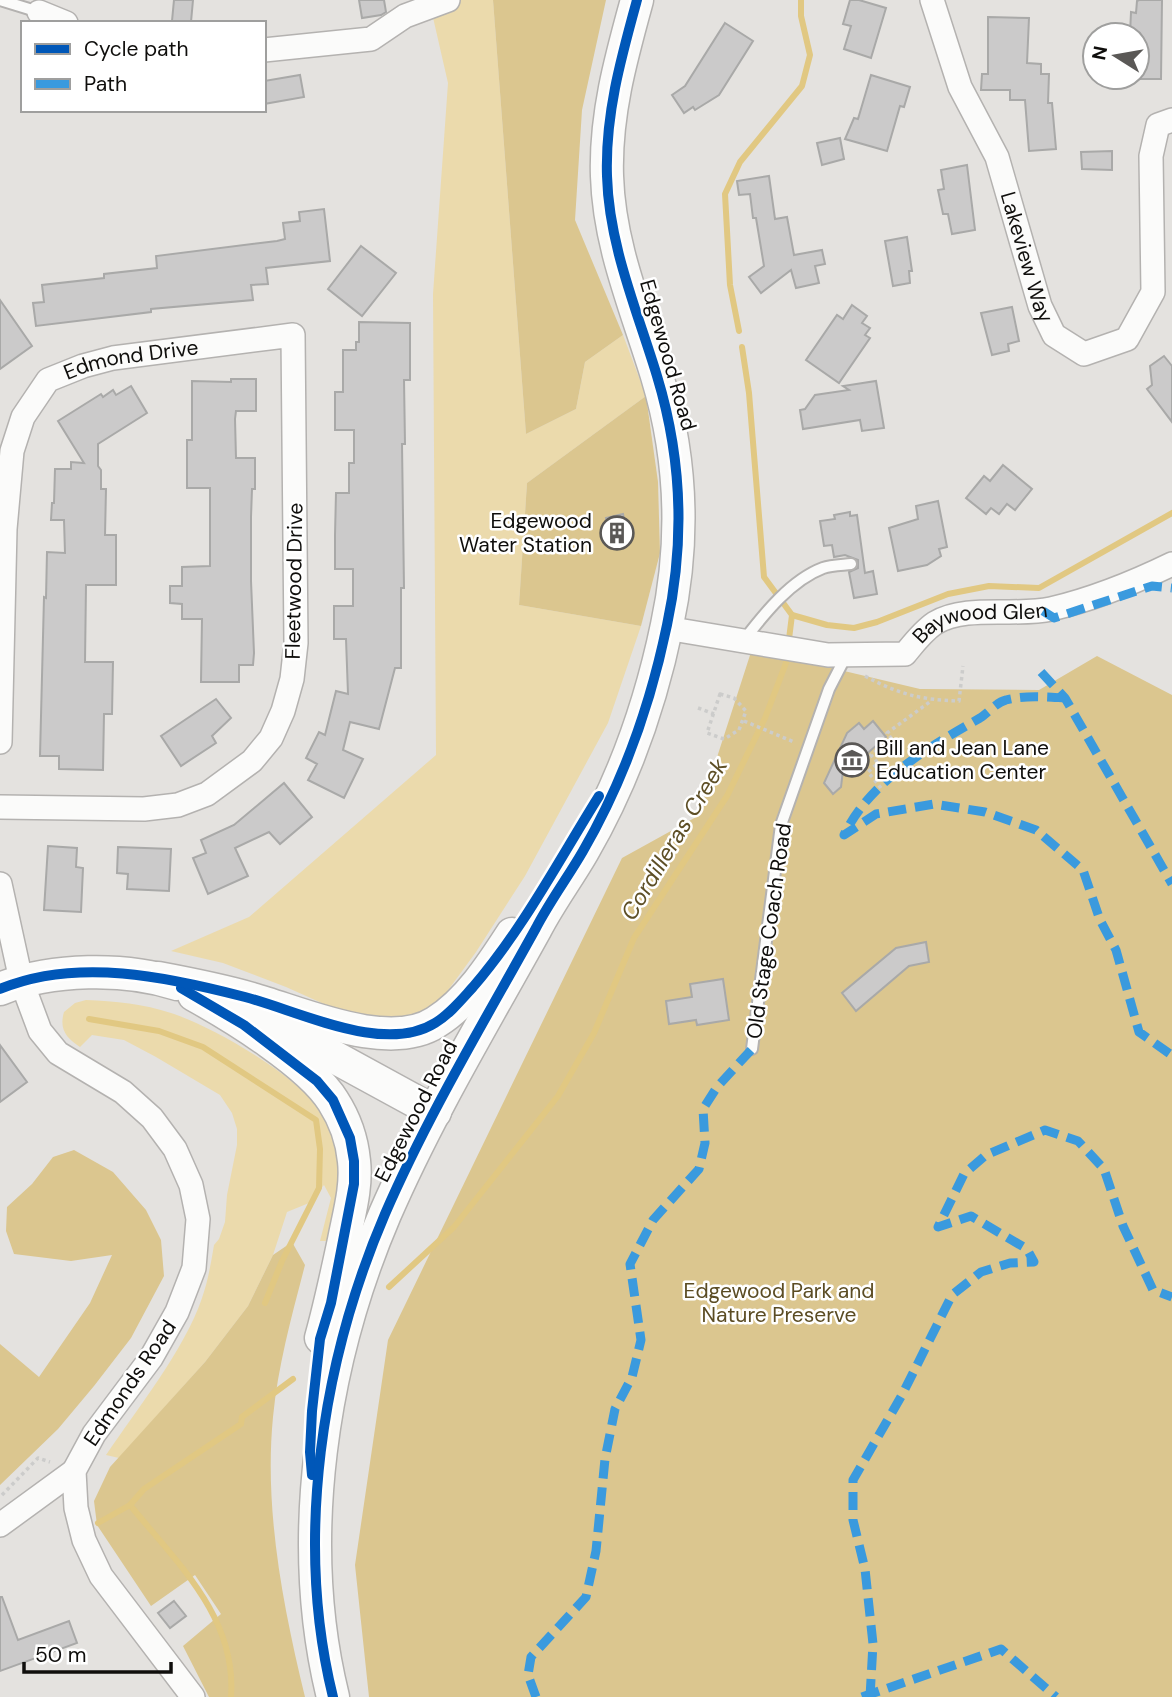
<svg xmlns="http://www.w3.org/2000/svg" width="1172" height="1697" viewBox="0 0 1172 1697" font-family="'DM Sans',sans-serif">
<style>
.green{fill:#ebdaac}
.forest{fill:#dbc68f}
.lines{fill:none;stroke-linecap:round;stroke-linejoin:round}
.stream{stroke:#e1c882;stroke-width:6}
.building{fill:#cbcaca;stroke:#a9a9a8;stroke-width:2}
.lane-casing{stroke:#b4b2b0;stroke-width:14}
.street-casing{stroke:#b4b2b0;stroke-width:26}
.secondary-casing{stroke:#b4b2b0;stroke-width:35}
.path{stroke:#cccccb;stroke-width:3.5;stroke-dasharray:3.5 3.5;stroke-linecap:butt}
.lane{stroke:#fbfbfa;stroke-width:10}
.street{stroke:#fbfbfa;stroke-width:23}
.secondary{stroke:#fbfbfa;stroke-width:32}
.quiet{stroke:#3a9ade;stroke-width:9;stroke-dasharray:18 9;stroke-linecap:butt}
.cycleway-casing{stroke:#fff;stroke-width:15}
.cycleway{stroke:#0057b8;stroke-width:10}
.labels{text-anchor:middle;stroke-width:5;stroke-linejoin:round;paint-order:stroke}
.street-label{font-size:21px;fill:#0f0e0c;stroke:#fff}
.poi-label{font-size:21px;fill:#0f0e0c;stroke:#fff;text-anchor:end}
.park-label{font-size:21px;fill:#5b4c23;stroke:#fff}
.water-label{font-size:23px;font-style:italic;fill:#5e4f26;stroke:#fff}
</style>
<rect width="100%" height="100%" fill="#e4e2df"/>
<g class="green">
<polygon points="429,0 493,0 526,434 576,409 585,362 623,335 646,396 527,483 519,605 641,626 608,723 525,876 476,952 438,1004 413,1016 386,1022 344,1013 286,987 223,963 171,951 249,917 436,755 433,294 448,83"/>
<path d="M 86,1000 C 115,1001 144,1004 171,1013 C 215,1027 318,1086 333,1131 C 347,1171 339,1202 327,1241 L 320,1241 L 331,1198 L 324,1185 L 309,1203 L 287,1212 L 273,1255 L 248,1306 L 205,1362 L 119,1458 L 106,1455 C 137,1409 185,1349 202,1298 C 208,1281 211,1263 214,1245 L 219,1239 L 225,1222 L 227,1195 L 237,1145 L 237,1129 L 232,1113 L 220,1095 L 156,1057 L 124,1040 L 92,1035 L 80,1047 C 66,1038 59,1029 64,1012 L 75,1003 Z"/>
</g>
<g class="forest">
<polygon points="493,0 606,0 582,110 575,220 623,335 585,362 576,409 526,434"/>
<polygon points="646,396 658,482 660,553 641,626 519,605 527,483"/>
<polygon points="752,649 920,689 1039,690 1097,656 1172,695 1172,1697 369,1697 355,1565 388,1340 622,858 698,816"/>
<polygon points="74,1150 113,1172 146,1210 161,1240 164,1276 131,1338 94,1386 58,1429 0,1485 0,1344 39,1377 90,1303 112,1255 71,1261 14,1254 6,1231 7,1207 32,1184 53,1157"/>
<path d="M 292,1242 L 305,1265 C 292,1315 278,1365 273,1417 C 264,1510 283,1606 305,1697 L 209,1697 L 183,1646 L 221,1614 L 195,1575 L 151,1606 L 97,1525 L 94,1501 L 110,1467 L 205,1362 L 248,1306 L 273,1255 Z"/>
</g>
<g class="lines">
<g class="stream">
<polyline points="739,331 730,285 725,194 740,162 802,86 810,55 801,16 801,0"/>
<polyline points="792,615 827,625 854,628 877,622 948,594 989,586 1039,588 1172,513"/>
<polyline points="89,1019 159,1031 203,1047 316,1120 320,1149 319,1188 282,1261 265,1303"/>
<polyline points="389,1287 454,1227 558,1096 594,1033 634,938 727,796 765,718 786,663 792,615 764,577 749,393 742,347"/>
<path d="M 130,1505 C 176,1562 237,1617 231,1697"/>
<polyline points="98,1523 130,1505 144,1489 241,1424 242,1417 293,1379"/>
</g>
</g>
<g class="building">
<polygon points="174,0 193,0 191,22 172,21"/>
<polygon points="359,0 384,0 386,12 381,15 362,18"/>
<polygon points="850,0 859,0 886,8 871,58 844,49 851,26 843,24"/>
<polygon points="1139,0 1162,0 1161,79 1138,79 1137,35 1130,35 1131,12 1136,13 1137,1"/>
<polygon points="988,17 1029,18 1027,63 1041,64 1041,74 1049,74 1048,103 1052,103 1056,149 1029,151 1025,100 1010,100 1010,90 981,90 982,74 988,74"/>
<polygon points="725,23 753,41 719,95 695,110 693,107 684,113 672,95 685,86"/>
<polygon points="300,75 304,97 264,104 264,81"/>
<polygon points="871,75 910,87 904,107 900,106 887,151 845,139 854,118 858,119"/>
<polygon points="840,138 844,159 822,165 817,143"/>
<polygon points="1112,151 1112,170 1082,169 1081,152"/>
<polygon points="967,165 975,230 952,234 948,214 943,214 938,190 944,189 941,170"/>
<polygon points="769,176 775,219 787,217 794,255 822,250 825,264 815,266 819,283 796,288 791,270 761,293 749,277 764,266 756,218 753,218 750,194 739,195 737,181"/>
<polygon points="324,209 330,261 266,268 268,284 251,285 253,300 151,309 151,312 36,326 33,303 44,302 42,285 104,278 104,274 157,268 156,256 277,241 285,239 283,223 300,221 299,212"/>
<polygon points="907,237 912,271 909,271 910,283 893,286 885,241"/>
<polygon points="361,246 396,273 362,316 328,289"/>
<polygon points="0,300 32,346 0,369"/>
<polygon points="852,305 867,316 862,323 870,328 865,335 870,338 839,383 806,360 837,315 843,319"/>
<polygon points="1012,307 1019,341 1008,344 1009,351 992,355 981,313"/>
<polygon points="359,322 410,323 410,380 404,380 405,444 402,444 404,588 401,588 401,668 395,668 379,729 350,722 343,750 363,759 344,798 308,780 317,764 306,758 319,732 325,735 336,691 348,694 346,639 334,639 334,606 353,606 353,569 335,569 335,535 336,493 349,493 349,463 354,463 354,430 335,430 335,392 343,392 343,350 356,350 356,342 359,342"/>
<polygon points="1164,356 1172,366 1172,422 1147,389 1152,385 1150,366"/>
<polygon points="231,379 256,379 256,411 236,411 235,419 236,458 255,458 255,489 252,489 251,517 251,581 254,653 253,665 239,665 239,682 201,682 202,619 182,619 182,604 170,603 170,586 182,586 182,567 210,566 210,488 187,488 187,440 192,440 192,381 231,382"/>
<polygon points="876,381 884,428 862,431 860,420 803,429 800,410 805,409 815,395 849,390 843,386"/>
<polygon points="131,386 147,413 98,444 98,466 101,470 101,489 106,489 105,535 116,535 116,585 86,585 85,662 113,662 112,714 104,714 103,770 59,769 59,756 40,756 44,597 46,598 47,552 65,553 64,520 51,520 52,503 54,503 55,469 71,469 71,462 84,463 58,421 101,394 103,397 113,390 116,395"/>
<polygon points="1003,465 1032,489 1015,510 1007,504 999,514 991,508 986,514 966,498 984,476 990,481"/>
<polygon points="938,501 947,547 939,549 941,556 927,565 898,571 889,528 918,519 916,506"/>
<polygon points="850,512 850,516 857,515 865,573 873,571 877,594 854,598 849,572 858,568 858,560 845,555 834,557 832,545 824,546 820,521 835,519 834,515"/>
<polygon points="623,514 627,533 610,537 606,518"/>
<polygon points="216,699 231,718 212,736 216,743 181,766 161,736"/>
<polygon points="873,721 886,737 854,765 845,754 841,787 833,794 824,783 847,733 859,723 864,729"/>
<polygon points="284,783 312,817 280,844 269,832 235,848 248,876 208,894 193,858 206,853 201,840 234,825"/>
<polygon points="48,846 77,848 76,867 83,868 81,912 44,910"/>
<polygon points="118,847 171,849 169,891 127,889 128,874 117,873"/>
<polygon points="926,942 929,962 909,966 856,1011 842,993 896,948"/>
<polygon points="723,979 729,1020 697,1025 696,1020 669,1024 666,1001 692,997 690,984"/>
<polygon points="0,1045 27,1082 0,1102"/>
<polygon points="0,1597 2,1597 18,1640 69,1621 77,1643 0,1671"/>
<polygon points="174,1601 186,1616 170,1628 158,1613"/>
</g>
<g class="lines">
<defs>
<g id="lane">
<polyline points="0,0 39,12"/>
<path d="M 744,640 C 764,614 791,580 823,568 C 831,565 842,565 851,564"/>
<polyline points="752,1049 781,825 829,689 846,656"/>
</g>
<g id="street">
<path id="s1" d="M 932,0 L 960,87 L 997,157 L 1040,306 L 1054,335 L 1084,354 L 1127,339 L 1153,292 L 1151,156 L 1158,125 L 1172,120"/>
<polyline points="39,12 66,23"/>
<polyline points="264,50 371,39 405,16 448,0"/>
<path id="s2" d="M 666,628 L 828,655 L 905,654 C 914,643 923,631 935,623 C 966,604 1016,617 1051,609 C 1093,599 1133,583 1172,564"/>
<path id="s3" d="M 0,742 L 5,529 L 12,451 L 23,417 L 48,380 L 83,366 L 113,358 L 293,335 L 296,643 L 292,679 L 283,711 L 271,738 L 252,761 L 207,794 L 178,805 L 144,809 L 0,807"/>
<polyline points="0,884 21,980 40,1031 58,1053 123,1092 152,1118 175,1149 191,1185 198,1219 194,1268 177,1312 151,1358 94,1434 74,1471 76,1508 84,1540 101,1576 193,1697"/>
<polyline points="0,1525 74,1471"/>
</g>
<g id="secondary">
<path d="M 158,978 C 190,984 221,990 252,999 C 302,1013 389,1053 436,1022 C 468,1002 492,965 512,934"/>
<path d="M 0,989 C 50,968 126,967 177,984"/>
<path d="M 194,995 C 234,1017 310,1064 333,1101 C 344,1118 352,1140 354,1161 C 357,1187 349,1214 344,1240 C 337,1273 330,1306 321,1338"/>
<polyline points="261,1017 435,1112"/>
<path d="M 333,1697 C 294,1540 322,1361 385,1214 C 428,1115 484,1022 536,928 C 550,901 568,877 583,851 C 623,782 651,702 667,625 C 685,541 682,458 657,376 C 637,310 609,246 607,176 C 605,115 621,58 637,0"/>
</g>
</defs>
<use href="#lane" class="lane-casing"/>
<use href="#street" class="street-casing"/>
<use href="#secondary" class="secondary-casing"/>
<g class="path">
<path d="M 865,676 C 898,694 921,700 959,701 L 963,666"/>
<polygon points="720,694 734,698 746,711 739,730 724,739 707,733"/>
<polyline points="698,708 714,714"/>
<polyline points="744,721 794,742"/>
<polyline points="881,788 868,772 878,763 871,755 891,738 887,733 931,701"/>
<polyline points="2,1495 38,1458 50,1462"/>
</g>
<use href="#lane" class="lane"/>
<use href="#street" class="street"/>
<use href="#secondary" class="secondary"/>
<g class="quiet">
<polyline points="1043,611 1054,618 1152,586 1172,588"/>
<polyline points="1041,672 1065,698 1172,884"/>
<path d="M 1065,698 C 1046,697 1025,695 1006,700 C 997,702 988,713 980,718 C 929,747 870,781 844,835 L 876,814 L 934,804 L 985,812 L 1036,830 L 1083,870 L 1100,920 L 1116,950 L 1139,1032 L 1170,1054 L 1172,1059"/>
<polyline points="536,1697 528,1675 531,1657 586,1597 596,1551 605,1459 615,1409 632,1377 641,1340 630,1264 653,1220 699,1169 705,1143 703,1109 717,1087 752,1049"/>
<polyline points="862,1697 1001,1649 1056,1697"/>
<polyline points="870,1697 873,1644 865,1569 853,1520 853,1480 902,1395 952,1295 981,1272 1010,1263 1034,1262 1027,1249 971,1216 938,1227 964,1174 986,1155 1045,1130 1078,1141 1104,1169 1123,1226 1153,1290 1172,1297"/>
</g>
<defs>
<g id="cycleway">
<polyline points="181,988 244,1025 317,1081 333,1100 350,1138 354,1161 354,1184 331,1303 320,1339 312,1411 310,1452 312,1475"/>
<path d="M 0,989 C 77,957 168,977 245,997 C 299,1011 384,1055 435,1023 C 450,1014 462,999 473,987 C 523,929 559,860 599,796"/>
<path d="M 333,1697 C 294,1540 322,1361 385,1214 C 428,1115 484,1022 536,928 C 550,901 568,877 583,851 C 623,782 651,702 667,625 C 685,541 682,458 657,376 C 637,310 609,246 607,176 C 605,115 621,58 637,0"/>
</g>
</defs>
<use href="#cycleway" class="cycleway-casing"/>
<use href="#cycleway" class="cycleway"/>
</g>
<defs>
<symbol id="building-ring" viewBox="-11 -11 22 22"><circle r="9.5" fill="#fff" stroke="#5a5856" stroke-width="1.5"/><path d="M-4-6H4V6H1V3H-1V6H-4ZM-2.5-4.3h1.7v1.8h-1.7ZM.8-4.3h1.7v1.8H.8ZM-2.5-1h1.7V.8h-1.7ZM.8-1h1.7V.8H.8Z" fill="#5a5856"/></symbol>
<symbol id="museum-ring" viewBox="-11 -11 22 22"><circle r="9.5" fill="#fff" stroke="#5a5856" stroke-width="1.5"/><path d="M0-6L6-3V-2H-6V-3ZM-5-1h2V3h-2ZM-1-1h2V3h-2ZM3-1h2V3H3ZM-6 4H6V6H-6Z" fill="#5a5856"/></symbol>
</defs>
<g fill-rule="evenodd">
<use href="#building-ring" x="598" y="514" width="38" height="38"/>
<use href="#museum-ring" x="833" y="741" width="38" height="38"/>
</g>
<g class="labels">
<g class="street-label">
<text dy="7" stroke="none"><textPath href="#s1" startOffset="275">Lakeview Way</textPath></text>
<text transform="translate(668 355) rotate(74)" y="7">Edgewood Road</text>
<text dy="7" stroke="none"><textPath href="#s3" startOffset="458">Edmond Drive</textPath></text>
<text transform="translate(294 581) rotate(-89)" y="7">Fleetwood Drive</text>
<text dy="7" stroke="none"><textPath href="#s2" startOffset="329">Baywood Glen</textPath></text>
<text transform="translate(769 931) rotate(-82)" y="7">Old Stage Coach Road</text>
<text transform="translate(416 1111) rotate(-63)" y="7">Edgewood Road</text>
<text transform="translate(130 1383) rotate(-56)" y="7">Edmonds Road</text>
</g>
<g class="poi-label">
<text x="592" y="528">Edgewood<tspan x="592" dy="24">Water Station</tspan></text>
<text x="876" y="755" text-anchor="start">Bill and Jean Lane<tspan x="876" dy="24">Education Center</tspan></text>
</g>
<g class="park-label">
<text x="779" y="1298">Edgewood Park and<tspan x="779" dy="24">Nature Preserve</tspan></text>
</g>
<g class="water-label">
<text transform="translate(674 839) rotate(-59)" y="8">Cordilleras Creek</text>
</g>
</g>
<rect x="21" y="21" width="245" height="91" fill="#ffffff" stroke="#9f9f9e" stroke-width="2"/>
<rect x="35" y="44" width="35" height="10" fill="#0057b8" stroke="#9f9f9e" stroke-width="2"/>
<text x="84" y="56" font-size="21" fill="#0f0e0c">Cycle path</text>
<rect x="35" y="79" width="35" height="10" fill="#3a9ade" stroke="#9f9f9e" stroke-width="2"/>
<text x="84" y="91" font-size="21" fill="#0f0e0c">Path</text>
<g transform="translate(1116 56) rotate(281)"><circle r="33" fill="#ffffff" stroke="#9f9f9e" stroke-width="2"/>
<path d="M0-5L12 26L0 18L-12 26Z" fill="#5a5856"/>
<text y="-10" font-size="19" font-weight="bold" text-anchor="middle" fill="#0f0e0c">N</text>
</g>
<path d="M24 1662v10h147v-10" fill="none" stroke="#0f0e0c" stroke-width="3.5"/>
<text x="35" y="1662" font-size="21" fill="#0f0e0c" stroke="#ffffff" stroke-width="5" paint-order="stroke">50 m</text>
</svg>
